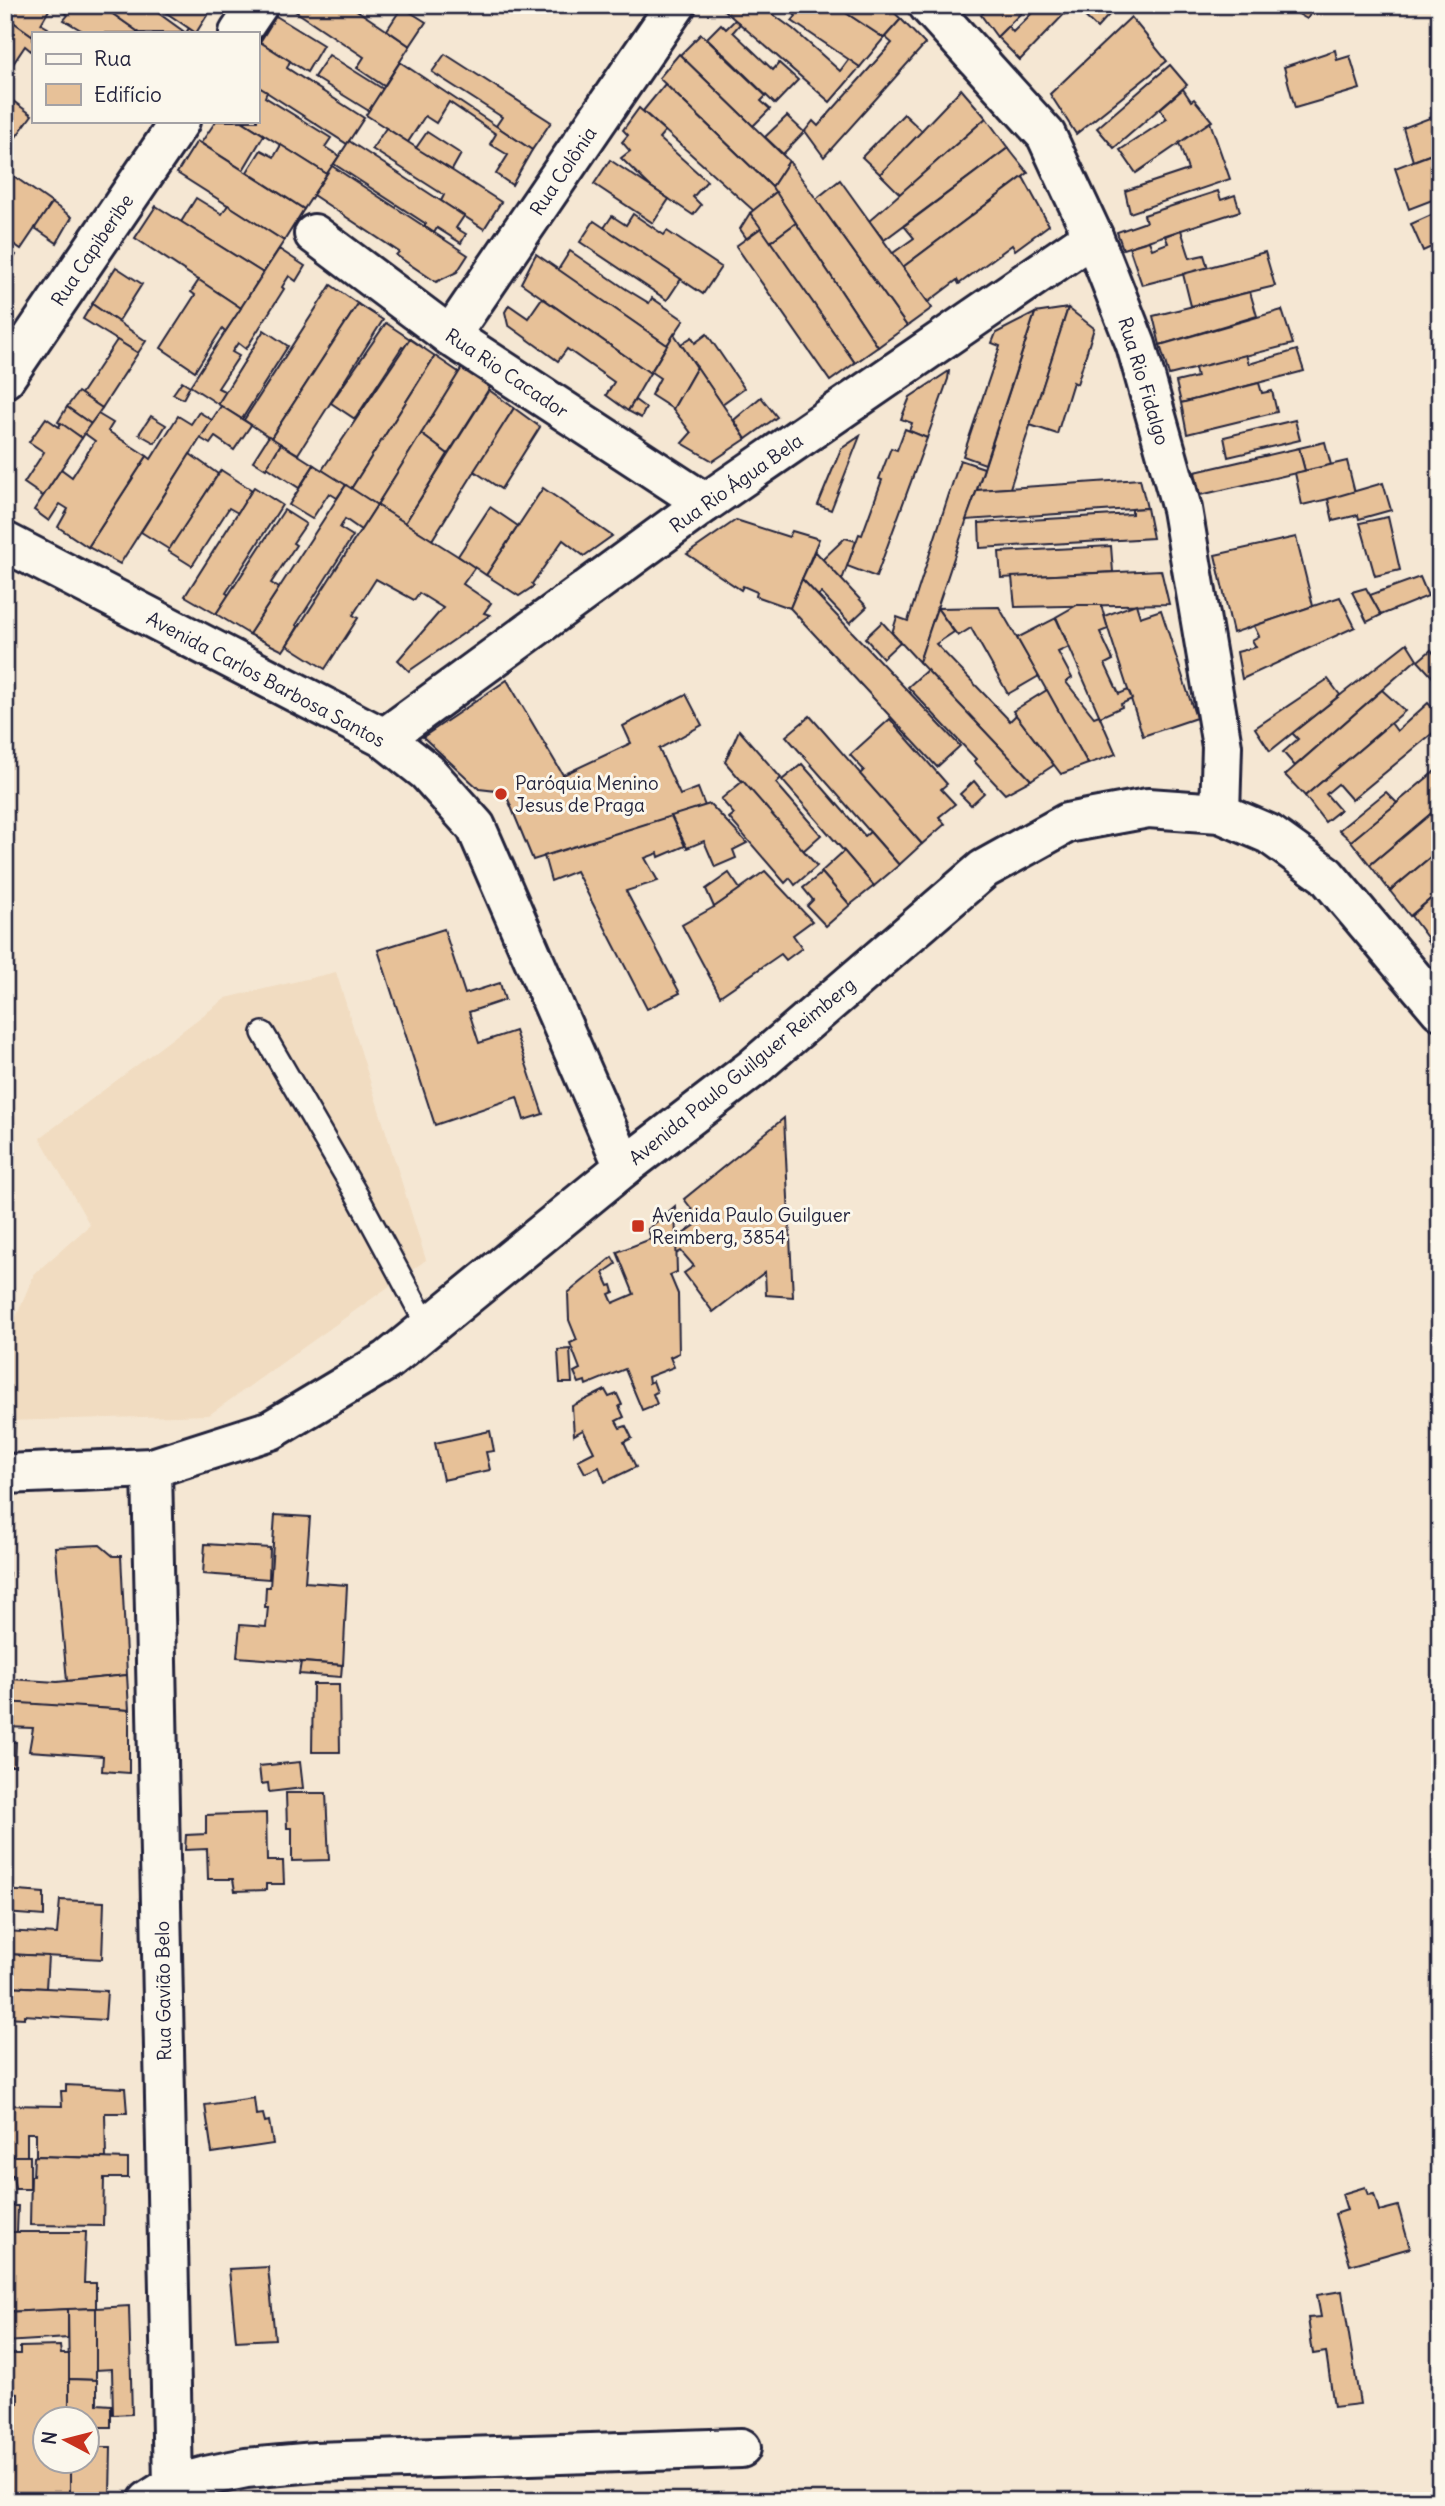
<svg xmlns="http://www.w3.org/2000/svg" width="1445" height="2506" viewBox="0 0 1445 2506" font-family="Delius,sans-serif">
<style>
.built{fill:#f1dcc1}
.building{fill:#e7c198;stroke:#22223b;stroke-width:2}
.lines{fill:none;stroke-linecap:round;stroke-linejoin:round}
.lane-casing{stroke:#22223b;stroke-width:26}
.street-casing{stroke:#22223b;stroke-width:44}
.secondary-casing{stroke:#22223b;stroke-width:44}
.lane{stroke:#fbf7ec;stroke-width:21}
.street{stroke:#fbf7ec;stroke-width:38}
.secondary{stroke:#fbf7ec;stroke-width:38}
.poi-dot{fill:#c8321e;stroke:#fbf7ec;stroke-width:2.5}
.labels{text-anchor:middle;stroke-width:6;stroke-linejoin:round;paint-order:stroke}
.street-label{font-size:19px;fill:#22223b;stroke:#fbf7ec}
.poi-label{font-size:19px;fill:#22223b;stroke:#fbf7ec;text-anchor:start}
</style>
<rect width="100%" height="100%" fill="#f5e7d3"/>
<filter id="ink" filterUnits="userSpaceOnUse"><feTurbulence type="fractalNoise" baseFrequency=".0143" numOctaves="2"/><feDisplacementMap in="SourceGraphic" scale="14" xChannelSelector="R" yChannelSelector="G"/><feConvolveMatrix kernelMatrix="1 2 1 2 8 2 1 2 1" color-interpolation-filters="sRGB"/></filter>
<g filter="url(#ink)">
<polygon class="built" points="336,972 426,1260 209,1415 5,1421 5,1344 34,1274 90,1225 40,1138 226,998"/>
<g class="building">
<polygon points="5,5 15,5 6,17 5,16"/>
<polygon points="15,5 43,5 49,10 41,24 48,28 45,33 33,33 33,36 6,17"/>
<polygon points="52,5 100,5 140,33 86,33 64,20 68,15"/>
<polygon points="100,5 147,5 186,33 189,28 196,33 140,33"/>
<polygon points="155,5 206,5 211,9 196,33"/>
<polygon points="298,5 349,5 410,46 384,86 357,68 364,57 295,11"/>
<polygon points="718,5 760,5 793,29 840,71 849,59 860,67 830,102"/>
<polygon points="783,5 834,5 884,38 860,67 792,21 796,16"/>
<polygon points="834,5 886,5 901,19 884,38"/>
<polygon points="991,5 1029,5 997,37 981,15"/>
<polygon points="1040,5 1073,5 1020,60 997,37 1008,26 1013,32"/>
<polygon points="1076,5 1118,5 1097,28 1075,7"/>
<polygon points="1283,5 1313,5 1315,7 1307,19"/>
<polygon points="402,7 426,22 410,46 387,30"/>
<polygon points="276,16 323,45 307,72 260,42"/>
<polygon points="6,17 33,36 33,48 31,51 25,46 5,76"/>
<polygon points="1131,17 1167,61 1076,134 1050,94"/>
<polygon points="901,19 925,44 824,157 805,131 813,121 818,126 892,43 885,37"/>
<polygon points="735,20 740,24 733,32 773,70 779,63 798,80 775,104 707,38 721,24 726,29"/>
<polygon points="701,34 766,96 761,101 770,109 753,126 680,55"/>
<polygon points="260,42 290,61 287,68 364,118 347,144 257,86 257,45"/>
<polygon points="1335,50 1337,60 1350,56 1360,89 1295,108 1284,67"/>
<polygon points="445,54 551,122 532,150 496,126 502,117 432,72"/>
<polygon points="679,54 789,161 772,187 659,78"/>
<polygon points="329,55 383,89 369,111 314,77"/>
<polygon points="400,62 532,150 512,185 496,174 508,155 490,144 496,134 449,102 436,123 425,116 408,142 366,115"/>
<polygon points="1170,65 1187,85 1114,148 1097,128"/>
<polygon points="665,84 772,187 776,192 754,211 643,111"/>
<polygon points="257,86 267,92 265,97 331,138 325,147 339,156 327,174 242,121 257,121"/>
<polygon points="961,89 986,118 900,194 880,174"/>
<polygon points="1183,89 1191,101 1194,99 1212,121 1136,173 1120,150 1167,119 1160,109"/>
<polygon points="5,95 32,115 5,152"/>
<polygon points="639,108 665,131 659,138 707,181 693,197 701,205 693,215 651,187 621,158 630,151 622,142 628,135 623,130"/>
<polygon points="904,114 922,131 880,174 862,157"/>
<polygon points="1440,114 1440,151 1413,161 1403,128"/>
<polygon points="787,116 804,132 783,154 765,137"/>
<polygon points="986,118 1008,148 884,240 869,221"/>
<polygon points="216,121 242,121 264,135 243,170 201,143"/>
<polygon points="1210,122 1230,179 1130,213 1125,191 1188,170 1179,143"/>
<polygon points="386,128 501,202 484,229 441,201 444,195 372,149"/>
<polygon points="427,132 461,154 452,170 416,148"/>
<polygon points="197,141 304,209 284,241 177,173"/>
<polygon points="349,141 464,216 456,228 466,234 461,243 437,228 434,233 424,226 426,224 334,164"/>
<polygon points="281,145 327,174 304,209 247,172 261,150 274,157"/>
<polygon points="1008,148 1028,173 903,267 893,253 914,238 904,226"/>
<polygon points="1440,151 1440,197 1409,209 1395,168"/>
<polygon points="610,160 669,199 653,223 594,184"/>
<polygon points="789,161 907,326 878,347 772,187"/>
<polygon points="332,166 468,255 457,272 436,282 396,255 399,252 313,195"/>
<polygon points="5,170 52,203 21,249 5,238"/>
<polygon points="1023,177 1049,225 1015,250 1012,245 959,284 957,280 928,302 903,267"/>
<polygon points="840,180 932,308 907,326 816,199"/>
<polygon points="1218,191 1221,200 1235,195 1240,211 1123,249 1117,232 1146,222 1144,215"/>
<polygon points="776,192 796,223 770,242 750,213"/>
<polygon points="196,198 222,214 228,205 284,241 263,273 181,222"/>
<polygon points="52,203 72,217 57,243 35,228"/>
<polygon points="156,206 263,273 241,308 135,238"/>
<polygon points="1440,211 1440,243 1423,251 1411,224"/>
<polygon points="750,213 761,228 747,239 740,229"/>
<polygon points="633,214 664,235 667,231 721,267 703,294 604,228 612,216 626,225"/>
<polygon points="594,221 681,279 667,300 580,242"/>
<polygon points="796,223 878,347 855,363 770,242"/>
<polygon points="761,228 855,363 830,381 736,246"/>
<polygon points="1181,230 1190,258 1204,255 1208,268 1142,285 1129,247 1149,241 1152,249 1168,243 1165,236"/>
<polygon points="5,247 16,255 9,265 12,267 5,277"/>
<polygon points="279,249 305,266 296,281 289,276 282,287 284,289 246,349 238,343 232,352 239,356 218,388 226,392 218,404 190,386"/>
<polygon points="570,251 626,289 649,303 652,298 684,320 667,345 558,270"/>
<polygon points="1265,252 1275,286 1191,306 1183,274"/>
<polygon points="536,254 667,345 650,373 521,283"/>
<polygon points="116,267 142,284 118,322 92,304"/>
<polygon points="199,280 241,308 225,332 222,329 195,371 161,348 195,295 191,292"/>
<polygon points="331,285 358,304 271,438 244,420"/>
<polygon points="1250,292 1257,316 1160,345 1153,316"/>
<polygon points="542,298 650,373 628,411 606,395 614,382 567,349 558,361 508,325 505,312 509,305 528,318"/>
<polygon points="92,304 146,341 138,353 83,319"/>
<polygon points="358,304 383,320 298,454 271,438"/>
<polygon points="1068,308 1010,488 977,490 1035,313"/>
<polygon points="1068,308 1094,328 1077,384 1073,382 1057,434 1030,425"/>
<polygon points="1282,310 1293,344 1169,375 1160,345"/>
<polygon points="1035,313 985,464 963,456 1000,346 992,343 996,333"/>
<polygon points="386,323 410,339 404,348 402,347 355,419 331,403"/>
<polygon points="264,330 288,346 242,419 218,404"/>
<polygon points="674,334 697,367 673,409 651,395 660,378 651,372"/>
<polygon points="707,334 744,388 722,404 681,344 692,337 695,343"/>
<polygon points="410,339 435,356 351,489 322,470"/>
<polygon points="117,340 138,353 102,408 81,394"/>
<polygon points="1297,350 1304,371 1181,403 1176,382 1197,377 1195,368 1246,355 1249,364"/>
<polygon points="435,356 460,373 377,505 351,489"/>
<polygon points="463,366 492,384 448,454 421,434"/>
<polygon points="697,367 746,439 713,461 682,443 691,433 673,409"/>
<polygon points="949,371 948,379 927,438 909,431 912,423 901,419 910,397"/>
<polygon points="182,381 190,386 183,399 173,394"/>
<polygon points="1259,383 1262,393 1272,391 1277,412 1187,434 1181,403"/>
<polygon points="489,390 514,408 432,540 405,523"/>
<polygon points="78,392 102,408 91,424 67,407"/>
<polygon points="761,397 777,417 746,439 734,420"/>
<polygon points="635,400 646,408 641,418 628,411"/>
<polygon points="221,406 251,425 234,450 215,437 210,444 200,438"/>
<polygon points="67,407 91,424 82,438 58,422"/>
<polygon points="514,408 540,427 501,489 474,471"/>
<polygon points="199,412 212,420 120,564 88,547 147,456 151,459 178,416 191,424"/>
<polygon points="98,414 113,423 108,431 147,456 88,547 58,527 68,509 60,504 49,521 34,510 61,469 72,477 95,441 84,433"/>
<polygon points="151,416 166,425 155,443 139,434"/>
<polygon points="46,418 59,427 61,423 82,438 43,496 24,483 44,452 29,442"/>
<polygon points="1295,420 1300,440 1228,457 1224,437"/>
<polygon points="905,429 927,438 876,577 847,566 859,534 862,535 882,480 879,479 891,448 897,450"/>
<polygon points="421,434 448,454 405,523 377,505"/>
<polygon points="269,436 281,444 266,469 253,461"/>
<polygon points="860,436 831,510 818,505 841,449"/>
<polygon points="1325,442 1331,465 1305,471 1299,448"/>
<polygon points="281,444 314,465 299,488 267,467"/>
<polygon points="1299,448 1305,471 1200,495 1195,472"/>
<polygon points="190,454 218,474 170,550 141,532"/>
<polygon points="960,460 984,468 919,662 892,633 897,617 908,621"/>
<polygon points="1347,461 1355,493 1302,505 1295,473"/>
<polygon points="314,465 346,485 337,498 329,493 312,519 289,505"/>
<polygon points="221,470 252,490 238,513 229,508 192,566 168,551"/>
<polygon points="1140,479 1147,508 966,520 977,490"/>
<polygon points="1383,483 1391,510 1359,519 1358,515 1333,521 1328,499"/>
<polygon points="346,485 377,505 361,530 345,519 340,528 353,536 296,625 298,627 287,645 283,651 249,634"/>
<polygon points="254,487 282,505 226,593 229,595 216,614 185,596"/>
<polygon points="543,488 612,536 584,556 563,540 532,584 534,586 519,596 486,575"/>
<polygon points="377,505 475,567 463,584 491,603 484,613 490,615 409,671 398,660 443,608 419,593 414,600 376,579 353,615 358,618 325,669 287,645"/>
<polygon points="490,507 518,526 486,575 458,556"/>
<polygon points="1147,508 1153,538 980,548 979,523 1132,514 1132,509"/>
<polygon points="284,510 306,524 293,543 296,545 271,583 279,588 249,634 216,614"/>
<polygon points="1388,517 1400,570 1375,576 1360,523"/>
<polygon points="736,520 789,537 792,531 819,539 790,608 756,596 757,592 743,586 741,590 687,554"/>
<polygon points="1296,537 1313,606 1233,633 1215,555"/>
<polygon points="845,538 856,541 842,580 822,560"/>
<polygon points="1111,546 1113,572 1001,578 999,552"/>
<polygon points="815,551 867,607 850,623 821,593 818,596 802,579"/>
<polygon points="1161,570 1169,604 1015,607 1012,577"/>
<polygon points="1420,577 1428,596 1381,615 1370,595"/>
<polygon points="802,579 960,746 937,767 790,608"/>
<polygon points="1366,588 1381,615 1367,622 1352,592"/>
<polygon points="1340,597 1355,627 1242,679 1237,652 1256,647 1252,640 1259,636 1254,626"/>
<polygon points="1136,604 1140,617 1161,610 1196,718 1143,736 1104,616"/>
<polygon points="1077,605 1101,605 1108,629 1100,632 1113,660 1105,664 1119,694 1128,690 1132,699 1121,704 1122,707 1100,717 1056,617"/>
<polygon points="999,607 1039,676 1008,694 971,628 958,636 937,608"/>
<polygon points="937,608 954,632 936,644 1010,721 1016,715 1054,765 1031,780 919,662"/>
<polygon points="1056,618 1069,647 1058,652 1072,678 1066,682 1094,717 1099,715 1116,754 1088,764 1017,638"/>
<polygon points="882,622 900,642 883,658 865,638"/>
<polygon points="1407,643 1417,659 1295,766 1283,752 1298,739 1292,733"/>
<polygon points="1431,650 1440,661 1440,680 1437,682 1418,661"/>
<polygon points="927,670 1031,780 1005,794 974,761 976,759 908,687"/>
<polygon points="1328,679 1340,695 1270,751 1255,728"/>
<polygon points="507,680 563,775 631,743 623,726 686,694 702,725 659,749 680,795 698,788 705,806 533,860 505,792 479,789 423,737"/>
<polygon points="1047,690 1088,764 1061,774 1013,711"/>
<polygon points="1382,690 1405,711 1305,796 1285,775"/>
<polygon points="1428,703 1440,716 1440,727 1352,800 1338,784 1326,794 1340,810 1325,822 1305,796 1391,723 1397,731"/>
<polygon points="810,716 922,844 899,865 786,736"/>
<polygon points="890,719 947,784 941,789 955,804 939,817 945,824 922,844 860,774 864,770 850,755"/>
<polygon points="739,730 781,778 776,783 821,835 803,851 725,762"/>
<polygon points="802,764 865,836 870,832 899,865 874,886 782,780"/>
<polygon points="1440,767 1440,806 1370,865 1351,841"/>
<polygon points="743,781 817,866 795,885 790,878 785,883 729,818 734,814 721,799"/>
<polygon points="974,781 984,793 971,805 960,794"/>
<polygon points="1386,792 1397,803 1351,841 1339,830"/>
<polygon points="710,804 747,843 733,850 736,858 715,867 704,841 687,848 671,816"/>
<polygon points="1440,806 1440,849 1390,891 1370,865"/>
<polygon points="671,816 685,846 659,857 658,853 645,858 658,881 626,891 680,993 647,1009 576,871 551,881 544,856"/>
<polygon points="1440,849 1440,891 1410,916 1390,891"/>
<polygon points="844,851 874,886 850,905 821,872"/>
<polygon points="765,871 812,921 793,935 802,948 786,960 781,954 720,996 682,925 714,907"/>
<polygon points="729,873 740,889 714,907 706,889"/>
<polygon points="822,873 850,905 826,926 807,906 813,900 803,888"/>
<polygon points="1440,891 1440,931 1429,940 1411,916"/>
<polygon points="444,929 465,994 500,983 505,1000 469,1012 479,1043 515,1031 543,1114 524,1120 517,1097 435,1125 378,950"/>
<polygon points="1440,931 1440,955 1427,941"/>
<polygon points="784,1118 793,1297 766,1295 765,1272 713,1312 684,1273 694,1266 681,1251 676,1254 676,1239 701,1221 684,1199"/>
<polygon points="675,1206 677,1272 670,1275 678,1294 679,1353 670,1357 674,1367 648,1377 649,1383 653,1381 657,1392 653,1394 657,1404 642,1410 625,1369 586,1385 585,1381 579,1383 574,1372 580,1369 570,1343 577,1340 569,1320 568,1293 612,1257 616,1264 603,1273 609,1286 612,1285 614,1292 609,1294 613,1303 634,1294 617,1252 651,1239 648,1229"/>
<polygon points="570,1349 572,1383 560,1383 558,1350"/>
<polygon points="605,1390 609,1397 617,1394 622,1405 619,1406 624,1417 616,1421 620,1428 626,1426 632,1438 624,1442 636,1467 605,1482 599,1467 585,1473 578,1460 594,1452 583,1430 574,1435 572,1406"/>
<polygon points="490,1431 494,1451 486,1452 490,1470 443,1480 435,1443"/>
<polygon points="275,1515 310,1517 305,1582 347,1585 343,1665 237,1657 240,1625 266,1627 268,1607 265,1607 266,1587 270,1587"/>
<polygon points="205,1544 270,1548 269,1579 203,1574"/>
<polygon points="100,1545 113,1556 121,1556 127,1675 67,1681 55,1547"/>
<polygon points="5,1573 9,1573 5,1605"/>
<polygon points="301,1662 342,1665 341,1677 299,1674"/>
<polygon points="5,1673 10,1674 8,1703 5,1702"/>
<polygon points="127,1675 129,1710 8,1703 10,1679 57,1682"/>
<polygon points="313,1684 339,1684 340,1752 312,1752"/>
<polygon points="5,1702 129,1710 129,1773 102,1771 103,1756 29,1751 33,1728 5,1727"/>
<polygon points="5,1742 16,1742 15,1766 5,1766"/>
<polygon points="300,1762 303,1788 269,1792 268,1783 261,1784 259,1766"/>
<polygon points="286,1793 326,1793 329,1860 292,1861 292,1828 287,1828"/>
<polygon points="266,1813 267,1861 283,1861 284,1884 266,1884 266,1890 235,1891 233,1879 208,1879 207,1849 185,1850 186,1835 206,1834 206,1815"/>
<polygon points="5,1890 44,1893 44,1916 5,1913"/>
<polygon points="60,1900 104,1902 102,1959 5,1954 5,1931 57,1934"/>
<polygon points="5,1954 48,1956 46,1988 5,1986"/>
<polygon points="5,1986 107,1991 105,2020 24,2015 24,2018 5,2017"/>
<polygon points="5,2083 7,2105 62,2106 61,2091 66,2091 66,2085 125,2088 127,2113 105,2113 106,2158 36,2156 36,2133 27,2133 27,2157 5,2156"/>
<polygon points="254,2098 256,2115 263,2114 265,2122 269,2121 273,2144 212,2153 205,2105"/>
<polygon points="5,2156 30,2156 30,2189 15,2189 13,2175 5,2175"/>
<polygon points="36,2156 128,2159 128,2178 104,2178 103,2226 30,2225 31,2176 33,2176 34,2157"/>
<polygon points="1365,2187 1368,2195 1374,2194 1379,2211 1398,2206 1410,2248 1350,2265 1335,2214 1347,2210 1342,2194"/>
<polygon points="5,2206 18,2206 17,2232 5,2232"/>
<polygon points="5,2232 86,2232 84,2283 96,2283 96,2308 5,2312"/>
<polygon points="268,2267 275,2339 236,2341 229,2269"/>
<polygon points="1342,2291 1360,2404 1334,2407 1326,2352 1313,2354 1308,2318 1321,2317 1317,2295"/>
<polygon points="129,2306 132,2414 113,2415 112,2369 96,2370 96,2308"/>
<polygon points="96,2308 96,2380 69,2379 68,2309"/>
<polygon points="68,2309 68,2338 5,2342 5,2312"/>
<polygon points="60,2346 61,2354 69,2354 69,2418 46,2418 46,2460 70,2460 71,2501 7,2499 6,2403 18,2403 18,2393 5,2392 5,2354 20,2354 20,2347"/>
<polygon points="69,2379 97,2380 97,2404 111,2405 111,2427 95,2427 95,2447 111,2447 110,2495 70,2495 70,2460 88,2460 88,2418 69,2418"/>
<polygon points="5,2410 7,2491 5,2491"/>
</g>
<g class="lines">
<defs>
<polyline id="lane" points="263,1033 358,1197 428,1327"/>
<g id="street">
<polyline points="928,5 1046,135 1093,236 1136,345 1182,509 1222,746 1220,813"/>
<polyline points="239,33 258,5"/>
<polyline points="314,234 450,336 705,503"/>
<polyline points="450,336 676,5"/>
<polyline points="5,378 180,121"/>
<polyline points="384,738 705,503 1093,236"/>
<polyline points="152,1468 173,2485"/>
<polyline points="148,2501 173,2485 206,2476 246,2468 315,2462 741,2448"/>
</g>
<g id="secondary">
<polyline points="5,542 384,738 427,772 476,827 624,1167"/>
<polyline points="5,1474 152,1468 271,1430 388,1360 624,1167 753,1068 984,869 1067,823 1148,808 1220,813 1269,834 1326,875 1440,1010"/>
</g>
</defs>
<use href="#lane" class="lane-casing"/>
<use href="#street" class="street-casing"/>
<use href="#secondary" class="secondary-casing"/>
<use href="#lane" class="lane"/>
<use href="#street" class="street"/>
<use href="#secondary" class="secondary"/>
</g>
</g>
<g class="poi-dot">
<circle cx="501" cy="794" r="7"/>
<rect x="631" y="1219" width="14" height="14" rx="3.5"/>
</g>
<g class="labels">
<g class="street-label">
<text transform="translate(563 171) rotate(-56)" y="7">Rua Colônia</text>
<text transform="translate(92 250) rotate(-56)" y="7">Rua Capiberibe</text>
<text transform="translate(507 373) rotate(34)" y="7">Rua Rio Cacador</text>
<text transform="translate(1144 381) rotate(73)" y="7">Rua Rio Fidalgo</text>
<text transform="translate(736 483) rotate(-35)" y="7">Rua Rio Água Bela</text>
<text transform="translate(266 679) rotate(28)" y="7">Avenida Carlos Barbosa Santos</text>
<text transform="translate(742 1071) rotate(-39)" y="7">Avenida Paulo Guilguer Reimberg</text>
<text transform="translate(163 1991) rotate(-91)" y="7">Rua Gavião Belo</text>
</g>
<g class="poi-label">
<text x="515" y="790">Paróquia Menino<tspan x="515" dy="22">Jesus de Praga</tspan></text>
<text x="652" y="1222">Avenida Paulo Guilguer<tspan x="652" dy="22">Reimberg, 3854</tspan></text>
</g>
</g>
<rect width="1445" height="2506" fill="none" stroke="#fbf7ec" stroke-width="28"/>
<rect x="14" y="14" width="1417" height="2478" fill="none" stroke="#22223b" stroke-width="2.5" filter="url(#ink)"/>
<rect x="32" y="32" width="228" height="91" fill="#fbf7ec" stroke="#a4a2a5" stroke-width="2"/>
<rect x="46" y="54" width="35" height="10" fill="#fbf7ec" stroke="#a4a2a5" stroke-width="2"/>
<text x="94" y="66" font-size="21" fill="#22223b">Rua</text>
<rect x="46" y="84" width="35" height="21" fill="#e7c198" stroke="#a4a2a5" stroke-width="2"/>
<text x="94" y="102" font-size="21" fill="#22223b">Edifício</text>
<g transform="translate(66 2440) rotate(277)"><circle r="33" fill="#fbf7ec" stroke="#a4a2a5" stroke-width="2"/>
<path d="M0-5L12 26L0 18L-12 26Z" fill="#c8321e"/>
<text y="-10" font-size="19" font-weight="bold" text-anchor="middle" fill="#22223b">N</text>
</g>
</svg>
